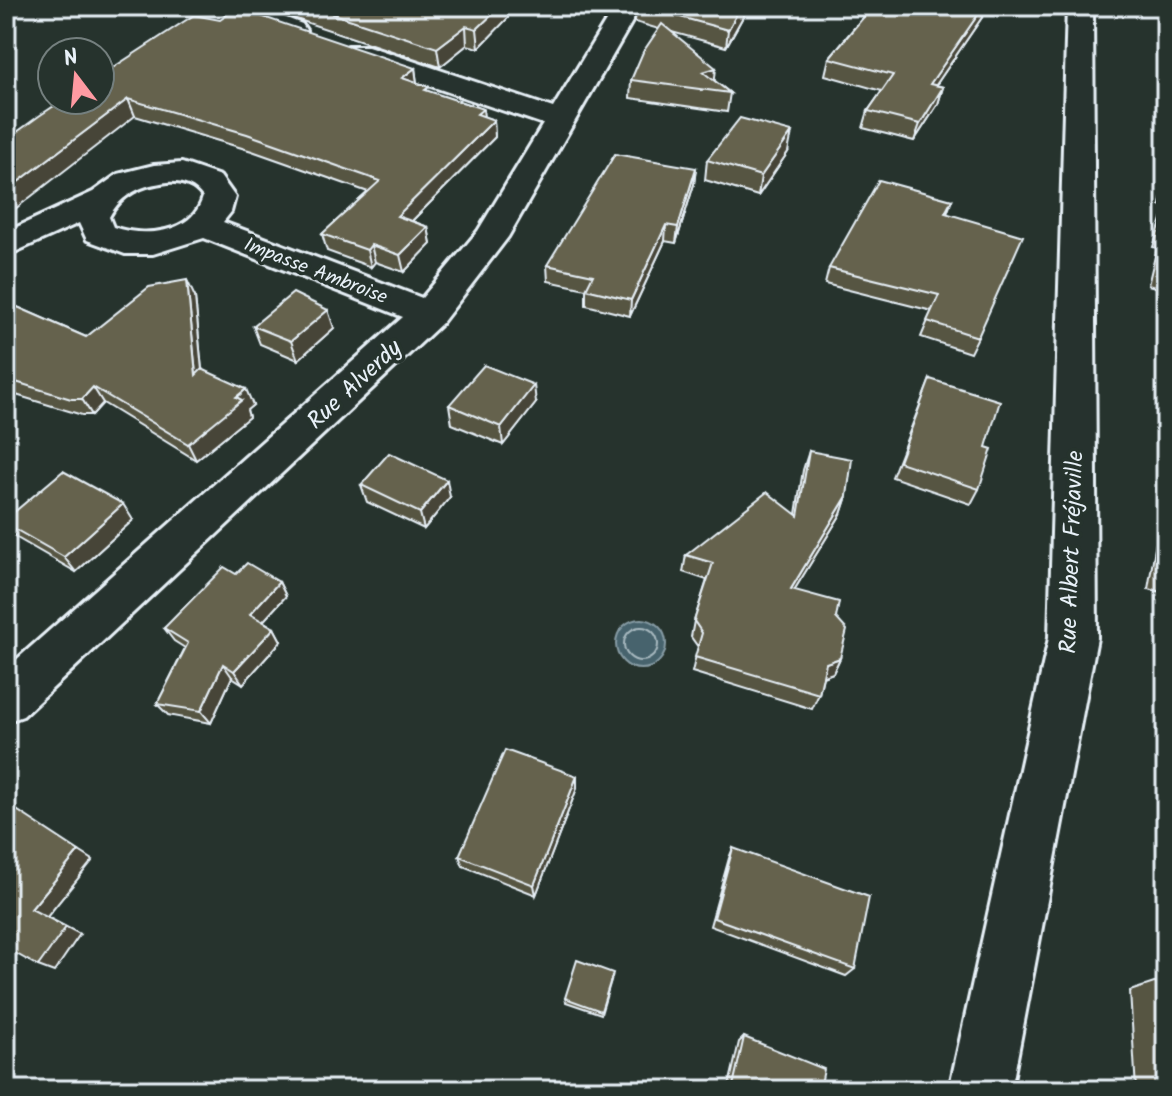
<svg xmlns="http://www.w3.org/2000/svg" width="1172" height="1096" viewBox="0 0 1172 1096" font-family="Kalam,sans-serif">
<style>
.water{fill:#47646d;stroke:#879ca5;stroke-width:2}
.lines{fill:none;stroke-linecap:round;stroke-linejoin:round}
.shore{stroke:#a8b9c0;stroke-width:2}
.minor-casing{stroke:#e8f1f8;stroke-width:6}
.minor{fill:#26332d;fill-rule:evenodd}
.wall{fill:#575443;stroke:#e8f1f8;stroke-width:2}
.shaded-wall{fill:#474537;stroke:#e8f1f8;stroke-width:2}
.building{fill:#65624e;stroke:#e8f1f8;stroke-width:2}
.labels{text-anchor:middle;stroke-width:7;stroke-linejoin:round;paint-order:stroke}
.far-street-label{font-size:20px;fill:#e8f1f8;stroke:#26332d}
.street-label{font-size:24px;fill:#e8f1f8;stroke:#26332d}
</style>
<rect width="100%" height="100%" fill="#26332d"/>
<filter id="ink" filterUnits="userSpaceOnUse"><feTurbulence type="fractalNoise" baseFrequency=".0125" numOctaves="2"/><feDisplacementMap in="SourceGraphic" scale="16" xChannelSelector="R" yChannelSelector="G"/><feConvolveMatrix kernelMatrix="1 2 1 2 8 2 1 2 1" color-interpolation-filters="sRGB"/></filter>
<g filter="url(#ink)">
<circle class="water" cx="641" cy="644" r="25"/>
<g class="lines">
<circle class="shore" cx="641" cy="644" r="17"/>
<defs>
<g id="minor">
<polygon points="219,6 255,6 302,24 306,30 302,36 284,36 223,11"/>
<path d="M 615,6 L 641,6 L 508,237 L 442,323 L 23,716 L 6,722 L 6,669 L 403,317 L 204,238 L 153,254 L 125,254 L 87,240 L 79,223 L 6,256 L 6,232 L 93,192 L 118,174 L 154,165 L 182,163 L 220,176 L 235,197 L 231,212 L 223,222 L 422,298 L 478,231 L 543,124 L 348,58 L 344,52 L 348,46 L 368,46 L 553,108 ZM 168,182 C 181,181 195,185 203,197 C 193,234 144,238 113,227 L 109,217 C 122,193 142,185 168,182 Z"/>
<polygon points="1067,6 1093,6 1097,638 1011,1090 949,1090 1049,638"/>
</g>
</defs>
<use href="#minor" class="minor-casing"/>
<use href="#minor" class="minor"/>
</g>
<g class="wall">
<polygon points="265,6 507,6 508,18 479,48 467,45 440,67 266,9"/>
<polygon points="636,6 749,6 726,47 672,32 715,81 730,93 727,112 630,98 631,80 659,29 635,22"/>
<polygon points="866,6 998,6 993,15 985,13 936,85 943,87 938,104 914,141 863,128 868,111 882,91 825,75 829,58 864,16"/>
<polygon points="1159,6 1166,6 1166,100 1155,20"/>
<polygon points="415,68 417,83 430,92 483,109 484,117 494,120 495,137 412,221 428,227 431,244 404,272 375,262 371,267 327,251 322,234 368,192 252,151 135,116 63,100"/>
<polygon points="788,152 758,196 705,180 707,160"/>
<polygon points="696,168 694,184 676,243 665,241 630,316 586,305 586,289 548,281 547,265"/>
<polygon points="1166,178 1166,207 1160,205"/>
<polygon points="952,200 947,214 978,337 970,353 921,337 932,311 825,284 829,268"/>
<polygon points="1166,207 1166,290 1148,285 1157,248 1153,247"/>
<polygon points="195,297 202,370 253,405 247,410 249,417 196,460 103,403 92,415 82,415 6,392 6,302 86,337"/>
<polygon points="253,326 334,328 298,360 260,344"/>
<polygon points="930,379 979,489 971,504 892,477"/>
<polygon points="536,403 503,445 452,424 449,405"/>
<polygon points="809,451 847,496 841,514 794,590 836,618 840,658 833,673 823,677 819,694 812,709 692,672 698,647 691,637 694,621 707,580 683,572 686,555 796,514 803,470"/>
<polygon points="1166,484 1166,593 1148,589"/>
<polygon points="361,485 450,497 424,529 367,502"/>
<polygon points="6,519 133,520 76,572 17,538 6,526"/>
<polygon points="236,574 279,582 286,596 263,621 274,628 281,641 243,684 232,677 211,723 168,715 157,704 185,648 174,641 164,628"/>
<polygon points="577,776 577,788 536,895 463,866 459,856"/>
<polygon points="733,848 855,969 846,976 710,926 729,858"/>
<polygon points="612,977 601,1014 566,1002 565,998"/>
<polygon points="1157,982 1166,1090 1136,1090 1130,991"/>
<polygon points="744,1037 820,1090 728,1090 739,1042"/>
</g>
<g class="shaded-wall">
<polygon points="501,6 507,6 508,18 479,48 477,29"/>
<polygon points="741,6 749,6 726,47 728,30"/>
<polygon points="984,6 987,6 985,13 925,101 930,84"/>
<polygon points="466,26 467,45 440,67 437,48"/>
<polygon points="415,68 417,84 402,78"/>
<polygon points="716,68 714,87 701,90 703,72"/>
<polygon points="943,87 938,104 914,141 920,124"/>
<polygon points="128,99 135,116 6,216 6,191"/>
<polygon points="494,120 495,137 400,233 397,216"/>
<polygon points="792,132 788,152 758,196 761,176"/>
<polygon points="696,168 694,184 676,243 678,227"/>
<polygon points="666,225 665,241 630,316 631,300"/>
<polygon points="428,227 431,244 404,272 400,255"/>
<polygon points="371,245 375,262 371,267 367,250"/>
<polygon points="187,280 195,297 204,391 196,375"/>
<polygon points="328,310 334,328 298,360 291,341"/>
<polygon points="534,385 536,403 503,445 501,427"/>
<polygon points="93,387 103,403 92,415 82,399"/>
<polygon points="246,389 253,405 247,410 249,417 196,460 188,444"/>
<polygon points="447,480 450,497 424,529 420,513"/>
<polygon points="847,496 841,514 785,605 791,589"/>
<polygon points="123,504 133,520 76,572 64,557"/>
<polygon points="279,582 286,596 258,627 250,614"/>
<polygon points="274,628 281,641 243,684 234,671"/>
<polygon points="840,658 833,673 819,678 826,663"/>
<polygon points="223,664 232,677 211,723 201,711"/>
<polygon points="577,776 577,788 536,895 534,885"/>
<polygon points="79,851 93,860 47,917 80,934 54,972 38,966 31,909"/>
<polygon points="6,947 14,950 6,960"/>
</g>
<g class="building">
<polygon points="309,6 501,6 477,29 466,26 437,48"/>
<polygon points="640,6 741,6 728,30"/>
<polygon points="873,6 984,6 930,84 943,87 920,124 868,111 893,75 829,58"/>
<polygon points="1163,6 1166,6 1166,26"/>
<polygon points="237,8 415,68 402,78 429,87 425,90 483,109 477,114 494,120 397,216 428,227 400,255 371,245 367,250 322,234 380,181 247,134 128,99 6,191 6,140 39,116 63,100 100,100 100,76 194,15 220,20"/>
<polygon points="662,24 716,68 703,72 730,93 631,80 643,52"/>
<polygon points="740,118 792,132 761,176 707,160"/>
<polygon points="615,154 696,168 678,227 666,225 631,300 586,289 593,275 547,265"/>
<polygon points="879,180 952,200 945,213 1023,236 978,337 927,321 939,295 829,268"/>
<polygon points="1166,234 1166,270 1158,268"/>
<polygon points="187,280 196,375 202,369 246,389 236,397 242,400 188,444 93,387 82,399 71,399 6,379 6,302 86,337 149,287"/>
<polygon points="293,293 328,310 291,341 253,326"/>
<polygon points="484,365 534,385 501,427 449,405"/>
<polygon points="930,379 1000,401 986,447 992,449 979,489 899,462"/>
<polygon points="809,451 852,459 847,496 791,589 839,602 836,618 847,630 840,658 826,663 819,694 695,657 702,633 694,621 713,563 686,555 767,492 798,516"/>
<polygon points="389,453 447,480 420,513 361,485"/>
<polygon points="63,471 123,504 64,557 6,524 6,519"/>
<polygon points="1166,548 1166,575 1162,574"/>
<polygon points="247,563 279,582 250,614 274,628 234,671 223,664 201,711 157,704 188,643 164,628 224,567 236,574"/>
<polygon points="505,750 577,776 534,885 459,856"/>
<polygon points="6,803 79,851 31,909 66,927 38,966 6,948"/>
<polygon points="733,848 869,897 855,969 714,918"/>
<polygon points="577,960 613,973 601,1011 565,998"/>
<polygon points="1157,982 1166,985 1166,1090 1164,1090"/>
<polygon points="744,1037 824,1069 820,1090 732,1090"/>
<polygon points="439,1082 456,1090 436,1090"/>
</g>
</g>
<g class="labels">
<g class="far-street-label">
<text transform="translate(316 270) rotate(21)" y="7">Impasse Ambroise</text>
</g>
<g class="street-label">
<text transform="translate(354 384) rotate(-43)" y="8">Rue Alverdy</text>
<text transform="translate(1071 552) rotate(-88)" y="8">Rue Albert Fréjaville</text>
</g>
</g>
<rect width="1172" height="1096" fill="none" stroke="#26332d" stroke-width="32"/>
<rect x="16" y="16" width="1140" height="1064" fill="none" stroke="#e8f1f8" stroke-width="3" filter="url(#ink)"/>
<g transform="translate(76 76) rotate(344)"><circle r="38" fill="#26332d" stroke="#747f7e" stroke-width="2"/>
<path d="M0-6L14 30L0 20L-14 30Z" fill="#ff9aa2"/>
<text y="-12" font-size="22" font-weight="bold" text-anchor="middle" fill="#e8f1f8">N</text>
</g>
</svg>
